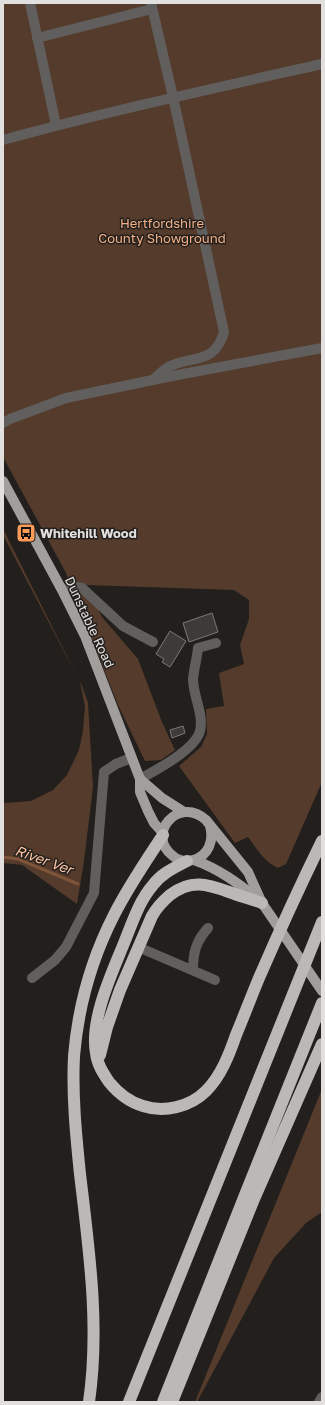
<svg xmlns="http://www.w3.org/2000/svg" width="325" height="1405" viewBox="0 0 325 1405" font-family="'Golos Text',sans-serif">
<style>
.green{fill:#553b2b}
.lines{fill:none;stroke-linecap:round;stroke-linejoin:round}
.stream{stroke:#7f553a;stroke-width:3}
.building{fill:#3d3a37;stroke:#7d7976}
.minor{stroke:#615f5e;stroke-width:10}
.major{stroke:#a29e9c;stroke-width:10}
.highway{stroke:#bcb8b5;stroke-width:12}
.labels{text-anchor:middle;stroke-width:3;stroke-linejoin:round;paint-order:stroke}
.park-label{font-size:13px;fill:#f5b185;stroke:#221f1d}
.poi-label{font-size:13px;font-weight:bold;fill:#e2e0de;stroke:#221f1d;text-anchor:start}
.street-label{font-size:13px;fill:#e2e0de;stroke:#221f1d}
.water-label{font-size:14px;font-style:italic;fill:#fcc4a1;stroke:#221f1d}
</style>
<rect width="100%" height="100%" fill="#221f1d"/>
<g class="green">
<path d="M 3,3 L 322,3 L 322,782 L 286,864 L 278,868 C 264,862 257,849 248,837 L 235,843 L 179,766 L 201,747 L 207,734 L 206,709 L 224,706 L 219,673 L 244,664 L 240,645 L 249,619 L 249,600 L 234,590 L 86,585 L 102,617 L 138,659 L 162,722 L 175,750 L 161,760 L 145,761 L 118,705 L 65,571 L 3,457 Z"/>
<polygon points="3,529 82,686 88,703 93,787 84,861 77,904 22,865 3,863 3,803 31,801 53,790 67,775 79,750 83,731 85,706 80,682 3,535"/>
<polygon points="322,1089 322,1212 306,1223 274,1258 197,1402 195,1402"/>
</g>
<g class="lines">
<polyline class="stream" points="3,857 18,859 78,884"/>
</g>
<g class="building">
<polygon points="212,613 218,632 189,642 183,623"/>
<polygon points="170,631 186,641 170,667 162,662 164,659 156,654"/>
<polygon points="183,726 185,733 172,738 170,730"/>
</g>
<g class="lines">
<g class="minor">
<polyline points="30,3 56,125"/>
<path d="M 151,3 L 173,97 L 224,332 C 214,365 195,355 170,366 C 164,369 158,375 153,380"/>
<polyline points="37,38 152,9"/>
<path d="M 3,140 C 109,111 215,88 322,64"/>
<polyline points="3,423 10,419 66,398 172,376 322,348"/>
<polyline points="62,590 71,586 82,588 123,626 153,642"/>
<path d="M 140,779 C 156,770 195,750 200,731 C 204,714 193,696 193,679 C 194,669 197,658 198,648 L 216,643"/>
<polyline points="138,947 215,980"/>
<path d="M 193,970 C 193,953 196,941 208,928"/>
<polyline points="32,978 55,960 66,947 94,893 104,772 116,764 131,758"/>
<polyline points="319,1402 322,1397"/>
</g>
<g class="major">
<polyline points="3,481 62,590 85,636 140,779 140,792 148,811 154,823 163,833"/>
<polyline points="140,779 162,798 184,812"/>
<path d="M 210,826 C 214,840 209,856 193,860 C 186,862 179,861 173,856 C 145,835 178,795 206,820 L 248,872 L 262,903 L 322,991"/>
<path d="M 194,860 C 219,869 238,883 259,900"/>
</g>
<g class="highway">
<path d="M 187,861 C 174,868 162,873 153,885 C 138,902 131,927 122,948 C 110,977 90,1022 96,1053 C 97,1064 103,1073 109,1082 C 118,1093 129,1102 143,1106 C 164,1113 190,1107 206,1091 C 221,1076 229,1055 236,1035 C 244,1016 251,997 259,978 C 279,932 300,886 322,841"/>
<path d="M 100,1055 L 107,1027 L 120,990 L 152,916 C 157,907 163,901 170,895 C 191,879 207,884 229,892 C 240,896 251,899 262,903"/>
<path d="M 89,1402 C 100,1326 89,1250 80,1174 C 76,1135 72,1095 74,1056 C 78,1008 92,958 114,915 C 128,887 146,861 163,835"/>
<polyline points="129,1402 322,922"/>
<polyline points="163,1402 245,1195 322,1003"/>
<polyline points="172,1402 254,1199 322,1044"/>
</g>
</g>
<defs>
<symbol id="bus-square" viewBox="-11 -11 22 22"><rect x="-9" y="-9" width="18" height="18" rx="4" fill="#fe9c58" stroke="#221f1d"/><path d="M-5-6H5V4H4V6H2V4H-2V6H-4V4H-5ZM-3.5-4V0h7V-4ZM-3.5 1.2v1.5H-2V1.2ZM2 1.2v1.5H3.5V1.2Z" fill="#111"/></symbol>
</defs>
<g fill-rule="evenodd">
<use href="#bus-square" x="15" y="522" width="22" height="22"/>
</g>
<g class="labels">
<g class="park-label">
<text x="162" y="228">Hertfordshire<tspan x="162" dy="15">County Showground</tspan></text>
</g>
<g class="poi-label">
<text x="40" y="538">Whitehill Wood</text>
</g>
<g class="street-label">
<text transform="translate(90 622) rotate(65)" y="5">Dunstable Road</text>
</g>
<g class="water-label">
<text transform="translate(44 860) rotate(20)" y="5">River Ver</text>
</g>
</g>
<rect width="325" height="1405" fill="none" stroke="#e2e0de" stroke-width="8"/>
</svg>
